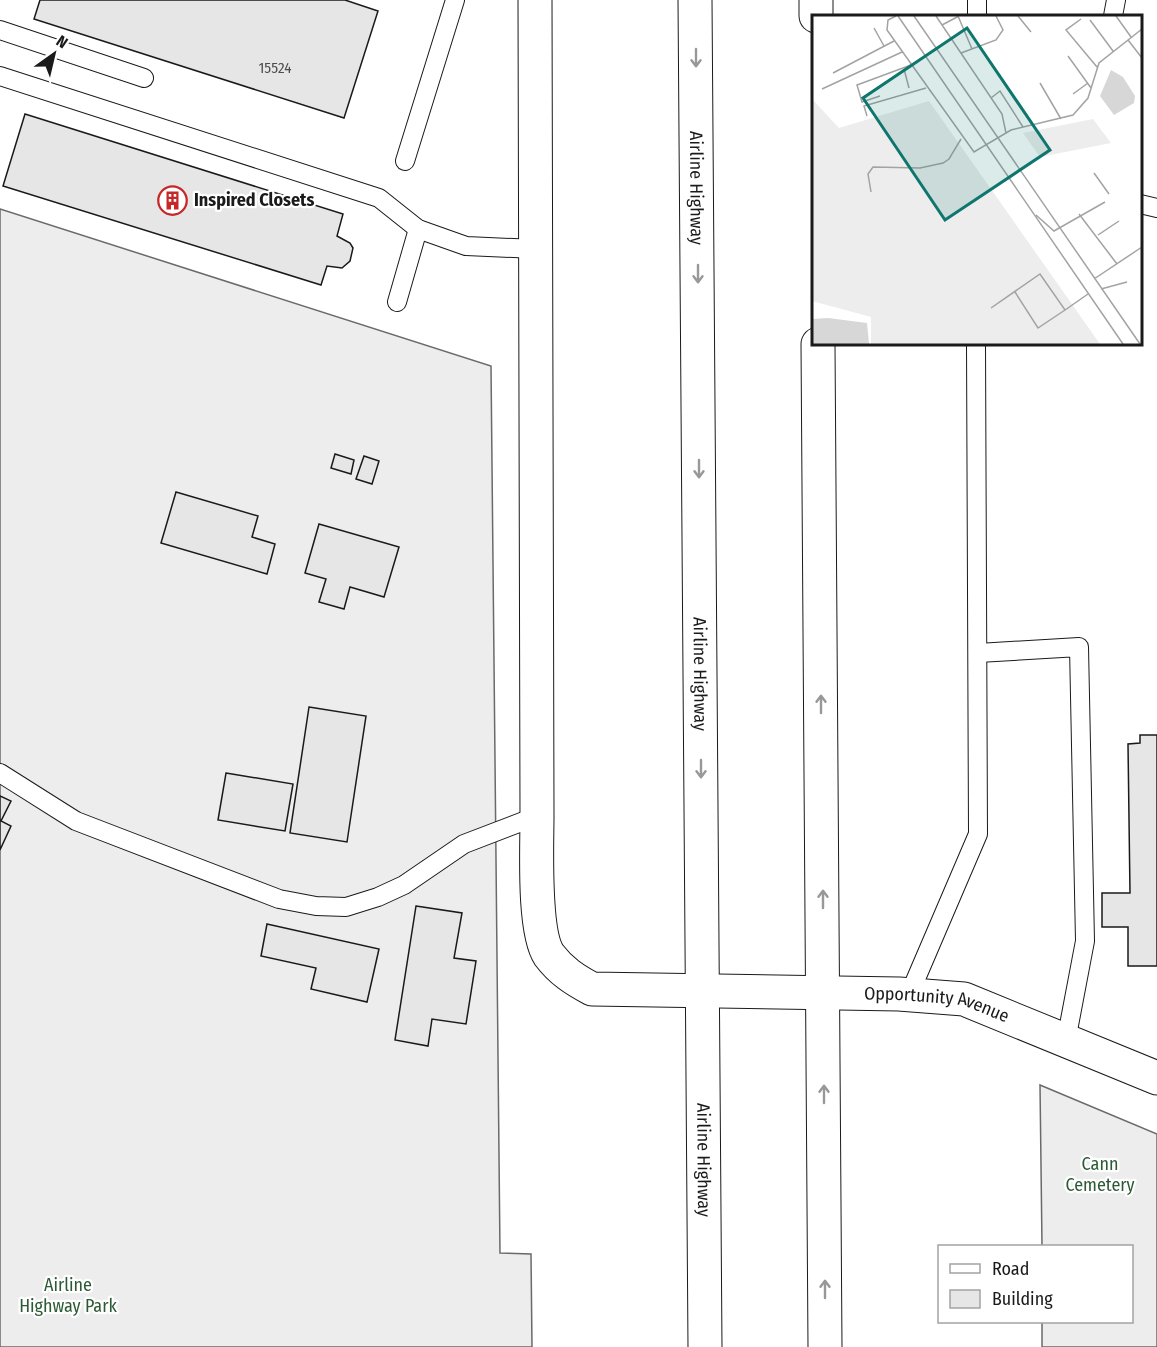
<svg xmlns="http://www.w3.org/2000/svg" width="1157" height="1347" viewBox="0 0 1157 1347" font-family="'Fira Sans Condensed',sans-serif">
<style>
.built{fill:#ededed;stroke:#6a6a6a;stroke-width:1.5}
.building{fill:#e6e6e6;stroke:#1a1a1a;stroke-width:1.5}
.lines{fill:none;stroke-linecap:round;stroke-linejoin:round}
.lane-casing{stroke:#1a1a1a;stroke-width:20}
.street-casing{stroke:#1a1a1a;stroke-width:35}
.highway-casing{stroke:#1a1a1a;stroke-width:35}
.lane{stroke:#fff;stroke-width:18}
.street{stroke:#fff;stroke-width:33}
.highway{stroke:#fff;stroke-width:33}
.oneway{stroke:#989898}
.labels{text-anchor:middle;stroke-width:4.5;stroke-linejoin:round;paint-order:stroke}
.number-label{font-size:15px;fill:#4d4d4d}
.street-label{font-size:18px;fill:#1a1a1a;stroke:#fff}
.poi-label{font-size:18px;font-weight:bold;fill:#1a1a1a;stroke:#fff;text-anchor:start}
.park-label{font-size:18px;fill:#2b5a34;stroke:#fff}
.inset-road{fill:none;stroke:#a3a3a3;stroke-width:1.5}
.view{fill:#0f766e;fill-opacity:0.15;stroke:#0f766e;stroke-width:3}
.inset-edge{fill:none;stroke:#1a1a1a;stroke-width:3}
</style>
<rect width="100%" height="100%" fill="#fff"/>
<g class="built">
<polygon points="0,209 491,366 500,1253 531,1254 532,1347 0,1347"/>
<polygon points="1040,1085 1157,1134 1157,1347 1042,1347 1042,1322 1132,1322 1132,1246 1042,1246"/>
</g>
<g class="building">
<polygon points="40,0 345,0 378,11 344,118 34,19"/>
<polygon points="25,114 343,214 337,236 350,243 353,248 350,261 342,268 327,266 321,285 3,186"/>
<polygon points="335,454 354,460 351,474 331,468"/>
<polygon points="364,456 379,461 372,484 356,479"/>
<polygon points="176,492 258,516 252,537 275,544 267,574 161,543"/>
<polygon points="319,524 399,547 384,597 350,587 344,609 319,602 326,579 305,573"/>
<polygon points="309,707 366,716 347,842 290,833"/>
<polygon points="1140,735 1157,735 1157,966 1128,966 1128,927 1102,927 1102,893 1130,893 1128,744 1140,743"/>
<polygon points="226,773 293,784 285,831 218,820"/>
<polygon points="0,796 11,801 1,821 11,826 0,850"/>
<polygon points="416,906 462,913 454,958 476,961 466,1024 432,1019 428,1046 395,1040"/>
<polygon points="267,924 379,949 367,1002 311,989 316,968 261,956"/>
</g>
<g class="lines">
<defs>
<g id="lane">
<polyline points="977,16 977,0"/>
<polyline points="1113,16 1116,0"/>
<polyline points="0,30 144,78"/>
<polyline points="0,76 379,198 418,229 466,246 536,249"/>
<polyline points="405,161 455,0"/>
<polyline points="1140,204 1157,208"/>
<polyline points="397,302 418,229"/>
<polyline points="978,653 1079,647 1085,941 1066,1041"/>
<polyline points="0,773 76,821 279,899 316,906 346,907 378,897 404,885 464,844 537,816"/>
<polyline points="909,995 978,834 976,344"/>
</g>
<g id="street">
<path id="s1" d="M 535,0 L 537,816 C 537,847 533,931 549,955 C 561,971 575,980 592,989 L 899,994 L 964,999 L 1157,1078"/>
</g>
<g id="highway">
<path id="s2" d="M 695,0 L 705,1347"/>
<polyline points="816,0 816,16"/>
<polyline points="818,344 825,1347"/>
</g>
</defs>
<use href="#lane" class="lane-casing"/>
<use href="#street" class="street-casing"/>
<use href="#highway" class="highway-casing"/>
<use href="#lane" class="lane"/>
<use href="#street" class="street"/>
<use href="#highway" class="highway"/>
</g>
<defs><path id="oneway-shaft" d="M-6 0H5M1.5-3L5.5 0L1.5 3" fill="none" stroke-width="1.6" stroke-linecap="round" stroke-linejoin="round" transform="scale(1.5)"/></defs>
<g class="oneway">
<use href="#oneway-shaft" transform="translate(696 58) rotate(90)"/>
<use href="#oneway-shaft" transform="translate(698 274) rotate(90)"/>
<use href="#oneway-shaft" transform="translate(699 469) rotate(90)"/>
<use href="#oneway-shaft" transform="translate(821 704) rotate(-90)"/>
<use href="#oneway-shaft" transform="translate(701 769) rotate(90)"/>
<use href="#oneway-shaft" transform="translate(823 899) rotate(-90)"/>
<use href="#oneway-shaft" transform="translate(824 1094) rotate(-90)"/>
<use href="#oneway-shaft" transform="translate(825 1289) rotate(-90)"/>
</g>
<defs>
<symbol id="building-ring" viewBox="-11 -11 22 22"><circle r="9.5" fill="#fff" stroke="#c62828" stroke-width="1.5"/><path d="M-4-6H4V6H1V3H-1V6H-4ZM-2.5-4.3h1.7v1.8h-1.7ZM.8-4.3h1.7v1.8H.8ZM-2.5-1h1.7V.8h-1.7ZM.8-1h1.7V.8H.8Z" fill="#c62828"/></symbol>
</defs>
<g fill-rule="evenodd">
<use href="#building-ring" x="156" y="184" width="33" height="33"/>
</g>
<g class="labels">
<g class="number-label">
<text x="275" y="73">15524</text>
</g>
<g class="street-label">
<text dy="6" stroke="none"><textPath href="#s2" startOffset="188">Airline Highway</textPath></text>
<text dy="6" stroke="none"><textPath href="#s2" startOffset="674">Airline Highway</textPath></text>
<text dy="6" stroke="none"><textPath href="#s1" startOffset="1358">Opportunity Avenue</textPath></text>
<text dy="6" stroke="none"><textPath href="#s2" startOffset="1160">Airline Highway</textPath></text>
</g>
<g class="poi-label">
<text x="194" y="206">Inspired Closets</text>
</g>
<g class="park-label">
<text x="1100" y="1170">Cann<tspan x="1100" dy="21">Cemetery</tspan></text>
<text x="68" y="1291">Airline<tspan x="68" dy="21">Highway Park</tspan></text>
</g>
</g>
<g transform="translate(812 15)">
<rect width="330" height="330" fill="#fff"/>
<path d="M 0,84 L 27,113 L 117,86 L 288,329 L 59,329 L 59,302 L 0,286 ZM 281,104 L 299,128 L 228,142 L 211,118 Z" fill="#ededed"/>
<path d="M 299,55 L 311,62 L 323,81 L 322,88 L 302,100 L 288,81 ZM 16,303 L 55,308 L 57,329 L 0,329 L 0,304 Z" fill="#d7d7d7"/>
<path class="inset-road" d="M 84,1 L 76,5 L 75,15 L 162,137 L 199,115 L 261,100 L 276,83 L 287,48 L 330,14M 86,1 L 311,329M 102,1 L 328,329M 124,1 L 190,99 L 194,118M 146,1 L 160,34M 206,1 L 219,17M 304,1 L 319,22M 269,4 L 254,15 L 285,52M 278,5 L 301,36M 130,10 L 147,1M 62,13 L 72,31M 316,25 L 330,43M 149,38 L 184,25 L 191,15 L 184,1M 256,41 L 279,73M 92,54 L 97,73M 21,58 L 82,26M 228,68 L 249,104M 10,74 L 90,37M 261,79 L 276,68M 68,81 L 50,87 L 45,70 L 99,50M 179,83 L 188,76 L 211,112M 55,101 L 52,91 L 114,73M 282,158 L 297,179M 59,177 L 56,159 L 61,152 L 108,153 L 131,148 L 137,144 L 149,124M 267,199 L 305,249M 224,200 L 242,216 L 293,187M 286,220 L 307,206M 282,264 L 330,232M 289,274 L 315,267M 203,277 L 226,313 L 253,295M 179,293 L 228,259 L 253,295 L 276,279"/>
<path class="view" d="M 155,13 L 238,135 L 133,205 L 51,83 Z"/>
<rect width="330" height="330" class="inset-edge"/>
</g>
<rect x="938" y="1245" width="195" height="78" fill="#ffffff" stroke="#a3a3a3" stroke-width="1.5"/>
<rect x="950" y="1264" width="30" height="9" fill="#ffffff" stroke="#a3a3a3" stroke-width="1.5"/>
<text x="992" y="1275" font-size="18" fill="#1a1a1a">Road</text>
<rect x="950" y="1290" width="30" height="18" fill="#e6e6e6" stroke="#a3a3a3" stroke-width="1.5"/>
<text x="992" y="1305" font-size="18" fill="#1a1a1a">Building</text>
<g transform="translate(54 54) rotate(34)" stroke="#ffffff" stroke-width="4.5" paint-order="stroke">
<path d="M0-4.5L10 22L0 15L-10 22Z" fill="#1a1a1a"/>
<text y="-9" font-size="16" font-weight="bold" text-anchor="middle" fill="#1a1a1a">N</text>
</g>
</svg>
